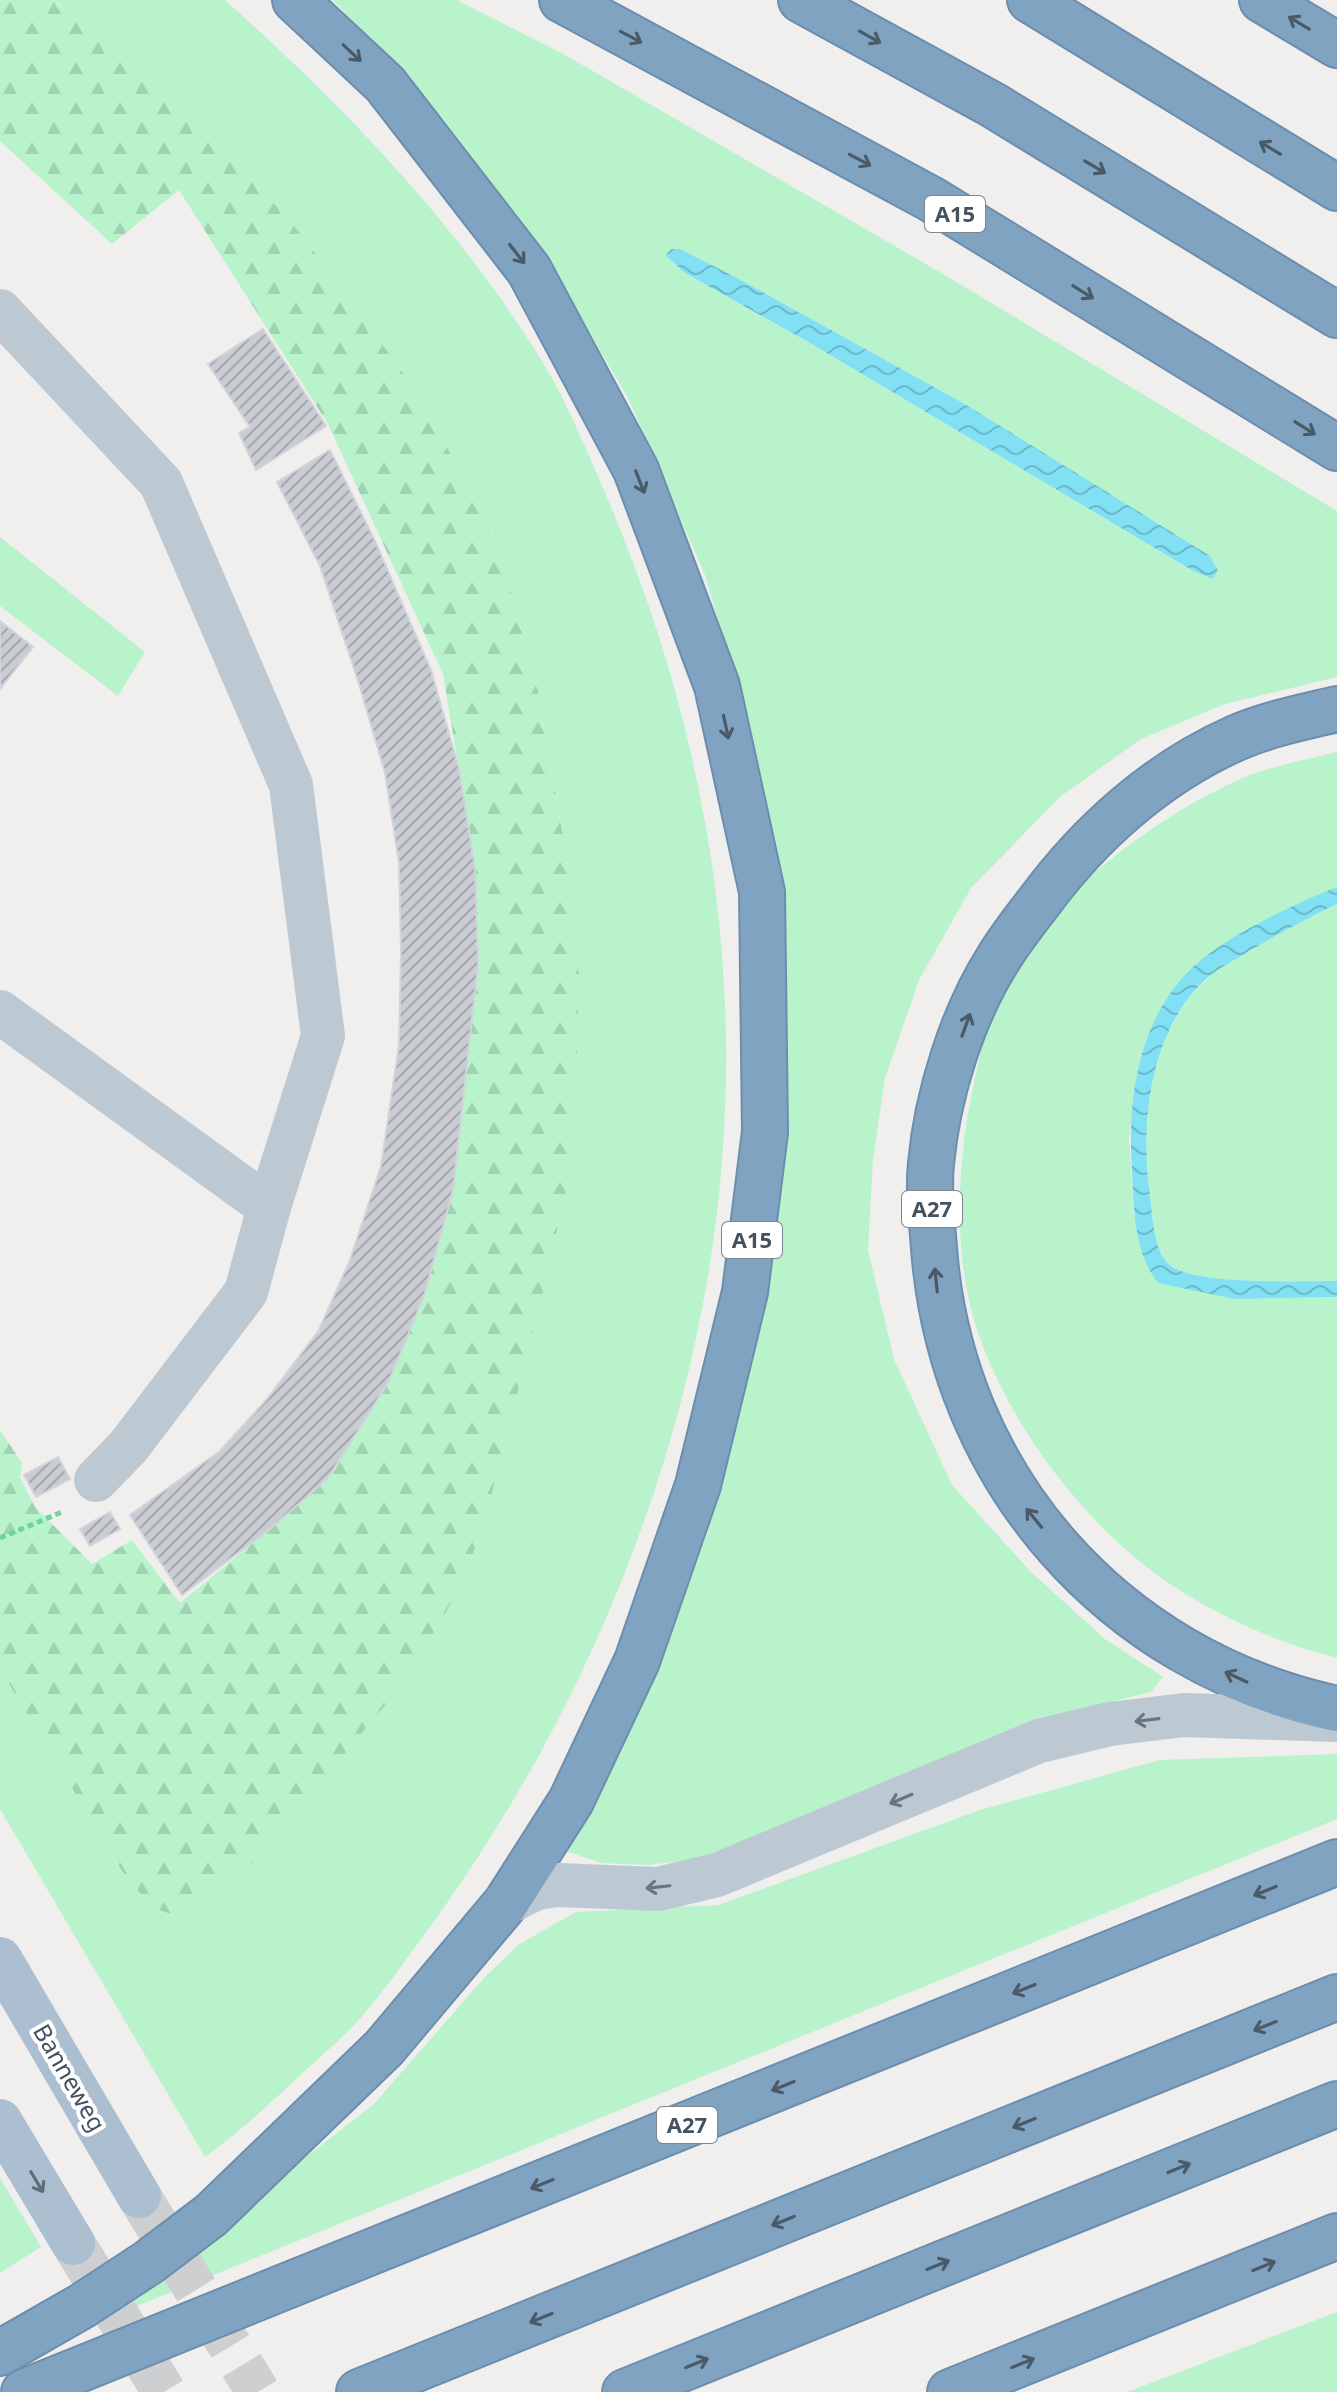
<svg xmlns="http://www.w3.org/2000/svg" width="1337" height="2392" viewBox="0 0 1337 2392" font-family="'Noto Sans',sans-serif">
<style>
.grass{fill:#b8f3cc;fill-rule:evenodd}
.forest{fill:url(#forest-firs)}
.water{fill:url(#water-waves)}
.building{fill:url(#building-hatch);stroke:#d1d4da;stroke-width:2}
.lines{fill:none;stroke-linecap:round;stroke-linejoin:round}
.major-tunnel{stroke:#cecfd1;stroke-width:44;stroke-dasharray:44 22;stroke-linecap:butt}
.highway-casing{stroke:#6c8eae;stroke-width:48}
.path{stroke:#6dd49d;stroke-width:5;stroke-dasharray:6 4;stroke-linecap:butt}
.minor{stroke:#bdc9d2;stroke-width:44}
.major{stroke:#abbfd0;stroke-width:44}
.highway{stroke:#81a3c2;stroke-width:44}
.oneway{stroke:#4a5a67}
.oneway2{stroke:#687680}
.oneway3{stroke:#5e6d7a}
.labels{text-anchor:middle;stroke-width:8;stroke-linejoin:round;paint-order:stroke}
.shield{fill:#fff;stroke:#7c868e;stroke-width:2}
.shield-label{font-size:22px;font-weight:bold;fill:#44525d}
.street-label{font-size:24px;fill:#44525d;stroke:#fff}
</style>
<defs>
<pattern id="forest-firs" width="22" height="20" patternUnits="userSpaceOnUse" patternTransform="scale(2)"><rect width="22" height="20" fill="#b8f3cc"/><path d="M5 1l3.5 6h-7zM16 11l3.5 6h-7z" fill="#9fd2b2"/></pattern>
<pattern id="water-waves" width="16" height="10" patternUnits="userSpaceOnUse" patternTransform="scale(2)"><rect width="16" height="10" fill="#81e0f4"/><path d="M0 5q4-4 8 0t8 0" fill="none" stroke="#6bb8c9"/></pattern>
<pattern id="building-hatch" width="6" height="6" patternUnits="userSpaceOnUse" patternTransform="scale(2)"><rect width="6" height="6" fill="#c9cdd3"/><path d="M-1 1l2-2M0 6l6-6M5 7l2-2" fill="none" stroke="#a5a9ae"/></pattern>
</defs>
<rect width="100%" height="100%" fill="#f1eeee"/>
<g class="grass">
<path d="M 53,0 L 225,0 C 345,107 467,234 549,373 C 564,398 575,425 587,451 C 609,500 629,550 647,601 C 775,970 745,1333 576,1684 C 532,1774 481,1857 422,1938 C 400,1967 379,1999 353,2026 C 339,2041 323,2054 308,2068 C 275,2099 242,2130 205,2157 L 0,1809 L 0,1669 L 127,1879 L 154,1908 L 471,1561 L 490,1501 L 545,1284 L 578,1005 L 579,976 L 571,883 L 538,692 L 504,566 L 60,4 Z"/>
<path d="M 333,0 L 457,0 L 567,56 L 943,274 L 1337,511 L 1337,677 L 1225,704 L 1141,739 L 1061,796 L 971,888 L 919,980 L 885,1078 L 873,1159 L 868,1250 L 894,1359 L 952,1485 L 1031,1572 L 1105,1639 L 1163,1677 L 1151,1692 L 1054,1716 L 698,1859 L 647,1865 L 602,1863 L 562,1850 L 629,1728 L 707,1535 L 744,1389 L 784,968 L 759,765 L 705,575 L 629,400 L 539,245 L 442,118 ZM 680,249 L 739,279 L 963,403 L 1211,579 L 1195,572 L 810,343 L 685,273 Z"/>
<polygon points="0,537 145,652 118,696 0,606"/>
<path d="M 1337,752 L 1337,887 L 1265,920 L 1152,1027 L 1137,1073 L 1129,1138 L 1134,1213 L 1143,1254 L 1235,1299 L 1337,1297 L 1337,1658 C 1279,1643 1223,1619 1173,1586 C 1079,1524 986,1398 966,1286 C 956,1230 959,1169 968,1113 C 977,1066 987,1015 1011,973 C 1017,962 1026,952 1034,942 C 1046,925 1058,904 1073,891 C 1123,846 1188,800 1250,775 C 1278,765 1308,759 1337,752 Z"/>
<path d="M 1337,904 L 1337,1281 C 1298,1281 1206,1285 1174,1268 C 1153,1257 1153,1217 1150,1196 C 1140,1123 1149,1033 1206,980 C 1217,969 1233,961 1246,953 C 1276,935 1306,919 1337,904 Z"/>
<polygon points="1337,1754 1337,1819 83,2328 372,2106 485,1977 518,1945 576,1912 719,1905 980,1810 1160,1760"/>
<polygon points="0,2178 41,2247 0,2273"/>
<polygon points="1337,2312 1337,2392 1127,2392"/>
</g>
<polygon class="forest" points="0,0 53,0 117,50 202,127 287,217 343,289 407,379 456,463 504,566 538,692 571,883 579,976 576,1082 566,1189 545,1284 490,1501 471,1561 441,1622 386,1704 257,1859 220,1892 196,1908 171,1914 154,1908 127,1879 0,1669 0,1430 22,1463 20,1478 36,1508 92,1564 132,1540 180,1603 270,1529 328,1477 388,1383 424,1296 453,1190 478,964 475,868 443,674 328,424 179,190 112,244 0,141"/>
<g class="water">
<polygon points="671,249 680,249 739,279 963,403 1210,556 1218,571 1212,579 1195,572 810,343 685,273 666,255"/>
<path d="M 1337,887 L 1337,904 C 1306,919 1276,935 1246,953 C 1233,961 1217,969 1205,980 C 1149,1033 1140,1123 1150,1196 C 1153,1217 1153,1257 1174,1268 C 1206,1285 1298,1281 1337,1281 L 1337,1297 L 1235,1299 L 1158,1283 C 1134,1252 1134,1209 1132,1172 C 1127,1104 1137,1028 1184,976 C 1218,939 1290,906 1337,887 Z"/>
</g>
<g class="building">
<polygon points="263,329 326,426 256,470 239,433 250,427 208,364"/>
<polygon points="330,450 375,541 431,670 459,769 475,868 478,964 453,1190 424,1296 388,1383 328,1478 270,1529 182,1595 130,1515 220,1451 267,1399 319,1330 350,1260 381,1166 399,1045 401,953 399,863 385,773 359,684 320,566 277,482"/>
<polygon points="0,621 33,647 0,689"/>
<polygon points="58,1457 70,1479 36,1497 24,1475"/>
<polygon points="110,1512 120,1529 90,1546 80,1529"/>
</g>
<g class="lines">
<g class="major-tunnel">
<polyline points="139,2196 258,2392"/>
<polyline points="73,2243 164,2392"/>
</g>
<defs>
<g id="highway">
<polyline points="562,0 931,199 1337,448"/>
<polyline points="801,0 993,105 1337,315"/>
<polyline points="1030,0 1337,188"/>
<polyline points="1262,0 1337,45"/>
<path d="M 1337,709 C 1304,717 1268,724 1236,738 C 1157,773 1090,833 1039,902 C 1025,920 1010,939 998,959 C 962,1016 937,1096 931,1164 C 928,1191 932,1221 934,1248 C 951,1477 1112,1661 1337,1709"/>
<polyline points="0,2353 82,2306 149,2262 211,2215 384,2048 506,1903 571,1801 637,1661 698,1485 745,1292 765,1132 762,892 717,686 636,470 529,270 385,84 295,0"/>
<polyline points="24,2392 1337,1862"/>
<polyline points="359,2392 1337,1997"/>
<polyline points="625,2392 1337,2104"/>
<polyline points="950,2392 1337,2236"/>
</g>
</defs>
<use href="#highway" class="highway-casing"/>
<polyline class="path" points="0,1538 62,1512"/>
<g class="minor">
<polyline points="0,311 161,483 291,785 323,1036 269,1207 246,1292 128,1447 96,1480"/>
<polyline points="0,1012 269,1207"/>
<polyline points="506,1903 537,1888 558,1885 658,1889 717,1875 1039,1741 1110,1724 1184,1715 1337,1720"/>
</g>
<g class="major">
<polyline points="0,1959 139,2196"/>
<polyline points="0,2121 73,2243"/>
</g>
<use href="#highway" class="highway"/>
</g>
<defs><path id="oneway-shaft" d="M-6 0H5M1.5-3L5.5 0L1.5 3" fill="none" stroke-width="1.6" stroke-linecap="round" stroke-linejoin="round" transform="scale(2)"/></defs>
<g class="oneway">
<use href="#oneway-shaft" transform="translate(1299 23) rotate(-149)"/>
<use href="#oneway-shaft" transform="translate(631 37) rotate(28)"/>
<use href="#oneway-shaft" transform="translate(870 37) rotate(29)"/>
<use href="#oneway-shaft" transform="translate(352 53) rotate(43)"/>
<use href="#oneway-shaft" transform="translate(1270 148) rotate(-149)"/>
<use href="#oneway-shaft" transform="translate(860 160) rotate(28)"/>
<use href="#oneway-shaft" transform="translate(1095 167) rotate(31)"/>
<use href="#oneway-shaft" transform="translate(517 254) rotate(52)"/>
<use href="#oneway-shaft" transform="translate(1083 292) rotate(32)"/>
<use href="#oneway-shaft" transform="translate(1305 428) rotate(32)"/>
<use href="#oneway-shaft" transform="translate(640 482) rotate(69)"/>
<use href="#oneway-shaft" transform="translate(726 727) rotate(78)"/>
<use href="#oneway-shaft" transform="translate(966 1025) rotate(-70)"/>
<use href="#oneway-shaft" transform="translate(936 1280) rotate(-96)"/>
<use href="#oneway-shaft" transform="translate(1034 1518) rotate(-129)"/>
<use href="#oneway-shaft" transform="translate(1236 1677) rotate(-155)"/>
<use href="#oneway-shaft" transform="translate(1265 1891) rotate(158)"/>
<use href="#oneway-shaft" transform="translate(1024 1989) rotate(158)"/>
<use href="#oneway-shaft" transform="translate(1265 2026) rotate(158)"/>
<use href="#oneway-shaft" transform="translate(783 2086) rotate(158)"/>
<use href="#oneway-shaft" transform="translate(1024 2123) rotate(158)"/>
<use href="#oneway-shaft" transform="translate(1179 2168) rotate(-22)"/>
<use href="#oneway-shaft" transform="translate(542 2184) rotate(158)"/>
<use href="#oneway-shaft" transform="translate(783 2221) rotate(158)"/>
<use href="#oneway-shaft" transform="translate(938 2265) rotate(-22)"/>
<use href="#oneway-shaft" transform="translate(1264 2266) rotate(-22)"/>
<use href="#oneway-shaft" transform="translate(541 2318) rotate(158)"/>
<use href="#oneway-shaft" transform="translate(697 2363) rotate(-22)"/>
<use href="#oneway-shaft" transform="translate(1023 2363) rotate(-22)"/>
</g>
<g class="oneway2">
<use href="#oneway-shaft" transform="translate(1147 1720) rotate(173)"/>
<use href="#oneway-shaft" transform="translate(901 1799) rotate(157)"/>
<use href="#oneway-shaft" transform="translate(658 1887) rotate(174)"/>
</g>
<use class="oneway3" href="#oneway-shaft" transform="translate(37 2182) rotate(59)"/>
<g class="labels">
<g class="shield">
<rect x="925" y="196" width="60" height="36" rx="6"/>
<rect x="902" y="1191" width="60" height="36" rx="6"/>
<rect x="722" y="1222" width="60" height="36" rx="6"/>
<rect x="657" y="2107" width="60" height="36" rx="6"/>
</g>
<g class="shield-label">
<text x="955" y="222">A15</text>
<text x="932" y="1217">A27</text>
<text x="752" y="1248">A15</text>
<text x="687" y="2133">A27</text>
</g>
<g class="street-label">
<text transform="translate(69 2078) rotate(60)" y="8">Banneweg</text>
</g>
</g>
</svg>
